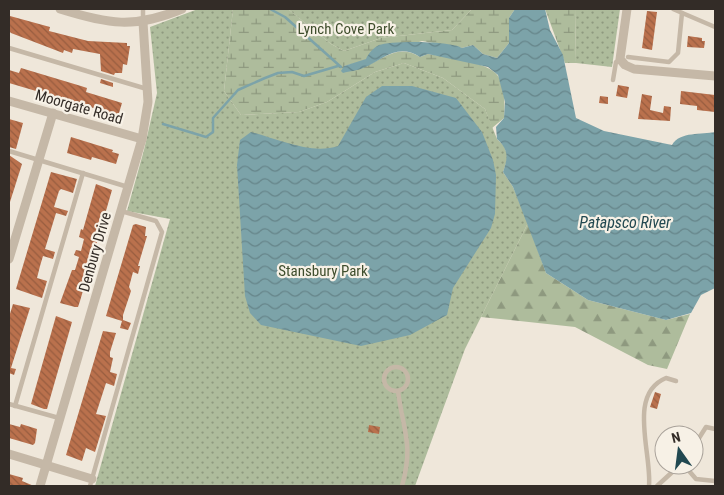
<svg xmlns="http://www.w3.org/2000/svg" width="724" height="495" viewBox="0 0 724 495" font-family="'Roboto Condensed',sans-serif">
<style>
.forest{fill:url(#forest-firs)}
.wetland{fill:url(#wetland-marsh)}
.park{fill:url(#park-dots)}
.water{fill:url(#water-waves)}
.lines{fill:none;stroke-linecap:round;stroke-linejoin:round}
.stream{stroke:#7ca3a9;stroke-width:2.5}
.building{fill:url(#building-back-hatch)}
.service{stroke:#c5b8a7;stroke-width:4.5}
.minor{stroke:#c5b8a7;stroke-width:9}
.labels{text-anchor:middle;stroke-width:4.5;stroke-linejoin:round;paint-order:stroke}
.park-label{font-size:15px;fill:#3f4e2d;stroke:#f7f1e6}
.street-label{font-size:15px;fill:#332c27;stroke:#f7f1e6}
.water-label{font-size:16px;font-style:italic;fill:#214850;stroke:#f7f1e6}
</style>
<defs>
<pattern id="forest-firs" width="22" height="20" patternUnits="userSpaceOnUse" patternTransform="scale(1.25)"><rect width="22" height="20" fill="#aebc9c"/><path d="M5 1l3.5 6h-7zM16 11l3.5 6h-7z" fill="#8e997f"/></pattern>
<pattern id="wetland-marsh" width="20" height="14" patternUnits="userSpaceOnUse" patternTransform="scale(1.25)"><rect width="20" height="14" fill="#aebc9c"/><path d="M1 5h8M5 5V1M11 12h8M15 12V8" fill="none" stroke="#8e997f"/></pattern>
<pattern id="park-dots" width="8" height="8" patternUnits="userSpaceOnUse" patternTransform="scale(1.25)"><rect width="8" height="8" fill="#aebc9c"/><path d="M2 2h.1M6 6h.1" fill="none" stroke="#8e997f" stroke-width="1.8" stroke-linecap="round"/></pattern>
<pattern id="water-waves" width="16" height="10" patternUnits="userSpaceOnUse" patternTransform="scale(1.25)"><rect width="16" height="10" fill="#7ca3a9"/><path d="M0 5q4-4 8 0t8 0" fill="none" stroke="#66858a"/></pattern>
<pattern id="building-back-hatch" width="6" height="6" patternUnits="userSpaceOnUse" patternTransform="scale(1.25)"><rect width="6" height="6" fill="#ba714d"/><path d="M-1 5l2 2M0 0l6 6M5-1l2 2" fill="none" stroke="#985d40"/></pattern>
</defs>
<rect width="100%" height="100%" fill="#efe7da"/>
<polygon class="forest" points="528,223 546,273 588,300 666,320 690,314 667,369 648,365 575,327 481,317"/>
<g class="wetland">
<path d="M 233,9 L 288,9 L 331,44 L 344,51 L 381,38 L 452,30 L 472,9 L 515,9 L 509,18 L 509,43 L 497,58 L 483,54 L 473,45 L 462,48 L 422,41 L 356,63 L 344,66 C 352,65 365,67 372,63 C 389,55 401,45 420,57 L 428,54 C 444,57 490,62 498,76 C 505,87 505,105 504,118 L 492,128 L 485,109 L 443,78 L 404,63 L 375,72 L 327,102 L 299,112 L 241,115 L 224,91 Z"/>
<polygon points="545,9 575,9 576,63 565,63"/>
</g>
<g class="park">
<polygon points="198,9 233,9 224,91 241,115 299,112 327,102 375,72 404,63 443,78 485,109 497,139 504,146 508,157 503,172 513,187 528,223 465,349 415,486 95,486 170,219 127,211 144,150 157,93 150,27"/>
<polygon points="288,9 472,9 452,30 381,38 344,51 331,44"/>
<polygon points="575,9 620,9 612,67 576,63"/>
</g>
<g class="water">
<path d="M 515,9 L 545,9 L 550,30 L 563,55 L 576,118 L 604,131 L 672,145 C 680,131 702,135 715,132 L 715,288 L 701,295 L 691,313 L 666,320 L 588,300 L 546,273 L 513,187 L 503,172 C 508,158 509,150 497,139 L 496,127 L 504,118 L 505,102 L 498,75 L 488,67 L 428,54 L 420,57 C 397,42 383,60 363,68 C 357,71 350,71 343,73 L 341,71 L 344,66 L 366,59 C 368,54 373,48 379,45 C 391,40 454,41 462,48 L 473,45 L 483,54 L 497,58 L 509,43 L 509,18 Z"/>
<path d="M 382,86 L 412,86 L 456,98 L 482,132 L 493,160 L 496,175 L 495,214 L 491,228 L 453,288 L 447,315 L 410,335 L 361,346 L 261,325 L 250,313 L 245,296 L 237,165 L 240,140 L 251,132 C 278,139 311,155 338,146 L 366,97 Z"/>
</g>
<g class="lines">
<g class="stream">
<polyline points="270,9 285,17 341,67"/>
<polyline points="163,124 206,137 213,132 213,118 238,90 265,78 278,73 292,72 304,76 338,66"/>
</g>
</g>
<g class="building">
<polygon points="647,11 657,12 652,50 642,48"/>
<polygon points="10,16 50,27 49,31 88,41 127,43 127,46 130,46 127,65 123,64 122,73 115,73 114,75 101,71 100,54 73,49 72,53 64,50 63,53 11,33 9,31"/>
<polygon points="688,36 702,38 702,41 705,41 704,48 687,47"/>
<polygon points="21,68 81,86 87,88 86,92 122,103 119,113 117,115 9,83 9,70 19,73"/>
<polygon points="101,79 113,83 113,87 100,83"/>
<polygon points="618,85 629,87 627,98 616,96"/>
<polygon points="681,91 715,95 715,112 697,110 697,106 680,104"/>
<polygon points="642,94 652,96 650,110 663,113 664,106 671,107 670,121 638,119"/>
<polygon points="600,96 608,97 608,104 599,103"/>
<polygon points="9,119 23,123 16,149 9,147"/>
<polygon points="71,137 113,150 112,152 119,154 116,164 92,157 91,160 67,153"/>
<polygon points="9,155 22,164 10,202 9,201"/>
<polygon points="51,172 77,179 73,193 61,189 59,191 54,207 68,211 66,216 56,213 45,249 55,252 53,259 43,256 40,266 37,278 47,281 42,298 16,289"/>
<polygon points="96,184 112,190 80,301 78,307 75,307 60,303 72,270 75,270 79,257 74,255 76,250 81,251 84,239 79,237 81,229 83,230"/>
<polygon points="136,224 146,227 145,236 147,236 138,266 140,266 138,274 133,272 129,287 131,291 123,315 123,320 131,323 128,330 120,328 122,321 106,316 133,225"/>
<polygon points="13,304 30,308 11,368 16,369 14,375 9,373 9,317"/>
<polygon points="56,316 72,322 47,409 44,409 31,404"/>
<polygon points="103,331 116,333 110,352 110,357 113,358 110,372 117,374 114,386 106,383 96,414 106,416 95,452 86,448 82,461 66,455"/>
<polygon points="655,392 661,394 657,409 650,407"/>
<polygon points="9,424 20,427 21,424 37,429 35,443 33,445 9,438"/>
<polygon points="369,425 380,427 379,434 368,432"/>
<polygon points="9,474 23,478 22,481 34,486 9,486"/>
</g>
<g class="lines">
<g class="service">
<polyline points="143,9 143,20"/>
<polyline points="673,9 715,27"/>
<polyline points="9,48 147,89"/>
<polyline points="628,57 669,62 678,53 682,13"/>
<polyline points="613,80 616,62 620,59"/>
<polyline points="9,151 128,187"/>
<circle cx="396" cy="379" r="12"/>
<path d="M 398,391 C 403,431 414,444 402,486"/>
<polyline points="9,404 59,418"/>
<polyline points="15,406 83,173"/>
<polyline points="694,446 706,427 715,429"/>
<polyline points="684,465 696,479 715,481"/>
<polyline points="90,486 162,232 156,221 121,211"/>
<path d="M 649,486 C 652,453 627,394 666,378 L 676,381"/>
<polyline points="657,486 680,465"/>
</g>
<g class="minor">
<path d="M 60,9 C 108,24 134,29 182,9"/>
<polyline points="627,9 620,59 625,65 634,69 715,76"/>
<polyline points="9,101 142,139"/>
<polyline points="9,259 53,113"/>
<polyline points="9,454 92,479"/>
<polyline points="40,486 142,139 148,102 143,22"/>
</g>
</g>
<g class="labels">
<g class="park-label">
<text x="346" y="34">Lynch Cove Park</text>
<text x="323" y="276">Stansbury Park</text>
</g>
<g class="street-label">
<text transform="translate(79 107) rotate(16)" y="5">Moorgate Road</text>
<text transform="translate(95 252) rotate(-74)" y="5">Denbury Drive</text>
</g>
<g class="water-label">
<text x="625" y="228">Patapsco River</text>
</g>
</g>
<rect width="724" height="495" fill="none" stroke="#332c27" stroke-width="20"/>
<g transform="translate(679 450) rotate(346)"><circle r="24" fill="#f7f1e6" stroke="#a9a29a"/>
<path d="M0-4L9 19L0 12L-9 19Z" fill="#214850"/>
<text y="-8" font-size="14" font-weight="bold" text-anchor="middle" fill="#332c27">N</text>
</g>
</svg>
